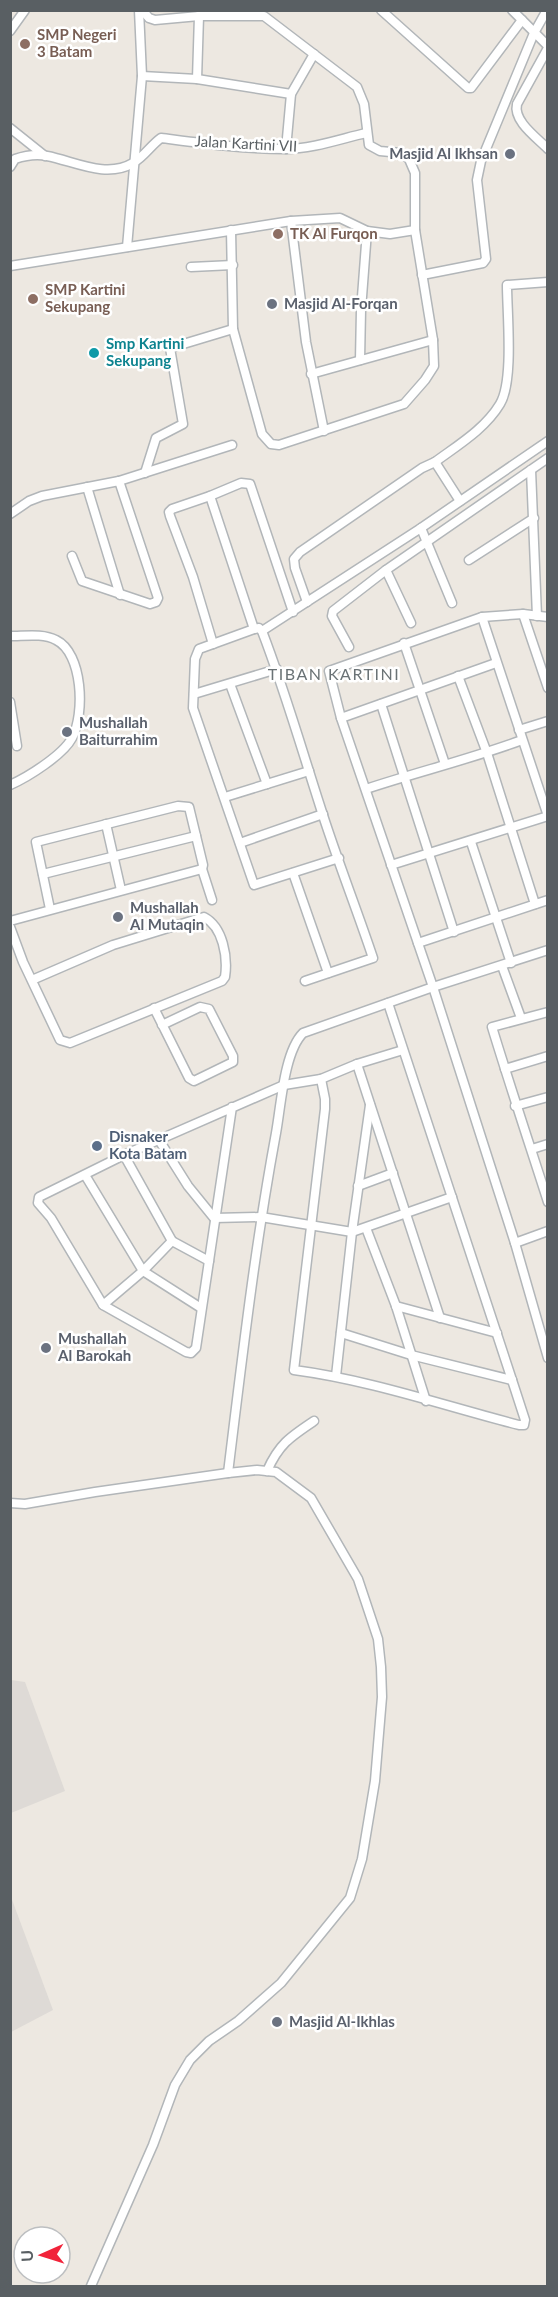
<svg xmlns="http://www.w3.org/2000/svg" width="558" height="2297" viewBox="0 0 558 2297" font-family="Lato,sans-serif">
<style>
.industrial{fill:#dedad6}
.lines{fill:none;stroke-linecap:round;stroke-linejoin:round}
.street-casing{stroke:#b2b6b9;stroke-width:11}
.street{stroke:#fff;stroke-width:8}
.education-dot{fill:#8d6e63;stroke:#fff;stroke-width:2}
.worship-dot{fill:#6b7280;stroke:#fff;stroke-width:2}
.culture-dot{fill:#0f9aa8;stroke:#fff;stroke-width:2}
.service-dot{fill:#5c6f8a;stroke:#fff;stroke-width:2}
.labels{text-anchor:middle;stroke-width:5;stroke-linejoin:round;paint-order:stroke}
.education-label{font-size:15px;font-weight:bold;fill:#785e54;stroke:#fff;text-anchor:start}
.street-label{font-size:15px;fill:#595f63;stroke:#fff}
.worship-label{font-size:15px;font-weight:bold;fill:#5b616d;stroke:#fff;text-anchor:start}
.culture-label{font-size:15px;font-weight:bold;fill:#0d838f;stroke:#fff;text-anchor:start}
.service-label{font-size:15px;font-weight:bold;fill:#4e5e75;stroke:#fff;text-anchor:start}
.neighbourhood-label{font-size:16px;letter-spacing:1.5px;fill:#6a7275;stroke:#fff}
</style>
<rect width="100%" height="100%" fill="#ede8e1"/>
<g class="industrial">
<polygon points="11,1680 25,1682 65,1791 11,1813"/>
<polygon points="11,1897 53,2010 11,2032 10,2032"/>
</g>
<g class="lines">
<defs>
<g id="street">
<polyline points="142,10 149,18 155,20 199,16 264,16 357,87 364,104 369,145 380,151 401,153 409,159 415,173 415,230 433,340 434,366 425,380 404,404 279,445 271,444 262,434 233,329 231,230"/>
<polyline points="381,10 468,88 471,88 522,20"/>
<polyline points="512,10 548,46"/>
<polyline points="10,31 25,10"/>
<path d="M 548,48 L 517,104 C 513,121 536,137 548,149"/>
<polyline points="142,76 197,79 291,94"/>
<polyline points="197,79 199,16"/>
<polyline points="10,128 45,156"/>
<polyline points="286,149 291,94 314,54"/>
<path d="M 10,167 L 15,159 C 24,156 37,154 47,156 C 74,161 106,179 133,163 C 144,157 151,145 161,138 C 201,143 244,149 285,149 C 312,149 340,139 366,133"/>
<polyline points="291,221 306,342 324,431"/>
<polyline points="127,247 142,76 139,10"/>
<polyline points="10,266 291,221 340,218 367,231 390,234 415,230"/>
<polyline points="191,267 233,265"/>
<polyline points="422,275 483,263 486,259 477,180 481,161 534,33 547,10"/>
<polyline points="360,360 361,310 367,231"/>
<polyline points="311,374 433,340"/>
<path d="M 435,462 C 458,445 485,429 500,404 C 514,381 507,313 507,285 L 548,282"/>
<polyline points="531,470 537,616"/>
<polyline points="145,473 156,438 183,424 170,348 233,329"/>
<polyline points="87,487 120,595"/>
<polyline points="210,496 254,629"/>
<polyline points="10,514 29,501 42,496 119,481 232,445"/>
<polyline points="421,528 452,603"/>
<polyline points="72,556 82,581 150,604 156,602 158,598 119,481"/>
<polyline points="469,560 534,518"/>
<polyline points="386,570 411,623"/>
<polyline points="307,602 295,568 294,559 300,552 422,468 435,462 460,501"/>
<polyline points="523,614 548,688"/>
<polyline points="482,617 548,816"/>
<polyline points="548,617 523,614 482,617 329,671 341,718 433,987 515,1243 548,1231"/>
<polyline points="262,631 421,528 548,441"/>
<path d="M 10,636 C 25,636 43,633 56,640 C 83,653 85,714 72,738 C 63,755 28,777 10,785"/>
<polyline points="404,643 445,764"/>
<polyline points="213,644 193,577 170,516 169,512 172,509 210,496 241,483 250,484 293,612"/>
<polyline points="349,647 332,616 333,611 386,570 548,458"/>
<polyline points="458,676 487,753 535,904"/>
<polyline points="230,684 267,784"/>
<polyline points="194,694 277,669"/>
<polyline points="10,702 17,746"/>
<polyline points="381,704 454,932"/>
<polyline points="341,718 496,663"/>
<polyline points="519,730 548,721"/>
<path d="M 366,789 C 417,772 471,759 522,740"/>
<polyline points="225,797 309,771"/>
<polyline points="106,824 121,890"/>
<polyline points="471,842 511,963"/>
<polyline points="240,843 323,814"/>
<polyline points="391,865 548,816"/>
<polyline points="202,869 212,900"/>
<polyline points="293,873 328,973"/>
<polyline points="43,874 196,836"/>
<polyline points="10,921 202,869 203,865 189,807 178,806 36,842 50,909"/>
<path d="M 10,927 L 23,962 L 60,1040 L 70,1043 L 222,981 L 225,977 C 228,957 223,927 204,917 L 113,945 L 32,980"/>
<polyline points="418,943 548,900"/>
<polyline points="502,966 521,1018"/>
<path d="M 305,981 L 373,958 C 356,907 336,857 320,806 C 301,747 284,688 262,631 L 259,628 L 254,629 L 199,649 L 195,659 L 193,708 L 254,885 L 339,858"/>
<polyline points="154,1008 189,1078 194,1081 233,1062 233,1056 209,1009 200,1007 162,1025"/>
<path d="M 548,1012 L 492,1027 C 510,1086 529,1143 548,1202"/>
<polyline points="357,1064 440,1318"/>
<polyline points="505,1069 548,1056"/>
<path d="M 321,1079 L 325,1099 L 325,1109 L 294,1370 C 370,1380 445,1406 519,1425 L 524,1425 L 525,1420 L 512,1380 L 388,1003"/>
<polyline points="515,1106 548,1097"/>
<polyline points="232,1107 196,1348 191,1353 186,1352 103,1305 51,1218 38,1203 39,1197 124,1155 284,1085 321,1079 357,1064 403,1050"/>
<polyline points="159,1140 188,1186 214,1218 261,1217 352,1232 452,1197"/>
<polyline points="532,1149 548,1144"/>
<polyline points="85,1175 143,1271 201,1308"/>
<polyline points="358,1186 393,1173"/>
<polyline points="366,1228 396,1306 426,1401"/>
<polyline points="172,1241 209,1261"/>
<polyline points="515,1243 548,1358"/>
<polyline points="103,1305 143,1271 172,1241 124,1155"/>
<polyline points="396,1306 497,1333"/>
<polyline points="341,1333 411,1355 512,1380"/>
<polyline points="336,1376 352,1232 370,1105"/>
<path d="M 267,1471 C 279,1444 290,1437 314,1421"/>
<path d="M 228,1473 C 242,1359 255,1246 276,1133 C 281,1106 284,1052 303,1033 L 433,987 L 548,950"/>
<polyline points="10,1503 25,1504 95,1492 228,1473 257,1470 276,1472 311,1498 358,1579 378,1639 381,1667 382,1697 375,1781 362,1859 350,1898 281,1983 238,2021 209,2041 190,2060 175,2085 153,2145 91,2286"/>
</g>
</defs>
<use href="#street" class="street-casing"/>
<use href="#street" class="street"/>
</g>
<g class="education-dot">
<circle cx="25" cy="44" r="6"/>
<circle cx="278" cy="234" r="6"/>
<circle cx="33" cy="299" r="6"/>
</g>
<g class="worship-dot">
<circle cx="510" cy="154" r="6"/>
<circle cx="272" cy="304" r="6"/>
<circle cx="67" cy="732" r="6"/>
<circle cx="118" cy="917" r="6"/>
<circle cx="46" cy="1348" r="6"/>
<circle cx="277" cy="2022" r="6"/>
</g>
<circle class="culture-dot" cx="94" cy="353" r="6"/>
<circle class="service-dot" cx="97" cy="1146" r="6"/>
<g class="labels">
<g class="education-label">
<text x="37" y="40">SMP Negeri<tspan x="37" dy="17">3 Batam</tspan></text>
<text x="290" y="239">TK Al Furqon</text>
<text x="45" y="295">SMP Kartini<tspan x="45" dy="17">Sekupang</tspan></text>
</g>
<g class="street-label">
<text transform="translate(246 144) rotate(3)" y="5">Jalan Kartini VII</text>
</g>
<g class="worship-label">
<text x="498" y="159" text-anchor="end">Masjid Al Ikhsan</text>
<text x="284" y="309">Masjid Al-Forqan</text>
<text x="79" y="728">Mushallah<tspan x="79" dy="17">Baiturrahim</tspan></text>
<text x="130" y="913">Mushallah<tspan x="130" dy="17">Al Mutaqin</tspan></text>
<text x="58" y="1344">Mushallah<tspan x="58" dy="17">Al Barokah</tspan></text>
<text x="289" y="2027">Masjid Al-Ikhlas</text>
</g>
<g class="culture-label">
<text x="106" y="349">Smp Kartini<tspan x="106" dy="17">Sekupang</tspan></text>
</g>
<g class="service-label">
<text x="109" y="1142">Disnaker<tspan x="109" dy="17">Kota Batam</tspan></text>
</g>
<g class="neighbourhood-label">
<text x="334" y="680">TIBAN KARTINI</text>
</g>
</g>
<rect width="558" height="2297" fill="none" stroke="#595f63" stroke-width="24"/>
<g transform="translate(42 2255) rotate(267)"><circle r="28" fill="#ffffff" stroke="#bdbfc1" stroke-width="1.5"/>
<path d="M0-4.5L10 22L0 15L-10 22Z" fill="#f1233a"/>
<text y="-9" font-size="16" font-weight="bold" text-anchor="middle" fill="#595f63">U</text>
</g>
</svg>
